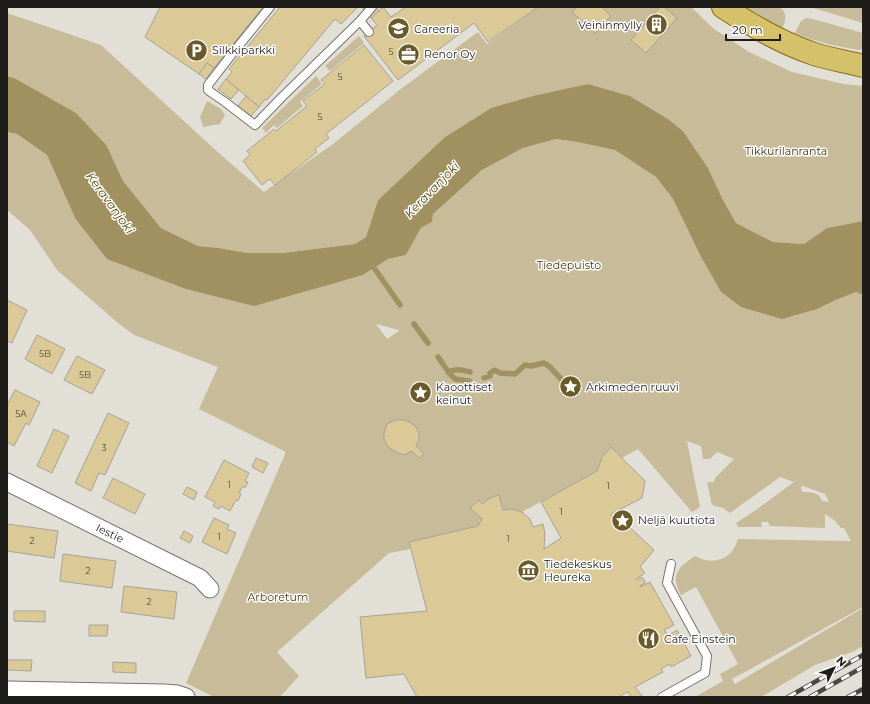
<svg xmlns="http://www.w3.org/2000/svg" width="870" height="704" viewBox="0 0 870 704" font-family="Montserrat,sans-serif">
<style>
.green{fill:#c7bb99;fill-rule:evenodd}
.water{fill:#a19160}
.lines{fill:none;stroke-linecap:round;stroke-linejoin:round}
.stream{stroke:#a19160;stroke-width:5.5}
.building{fill:#dbca97;stroke:#a5a29a}
.lane-casing{stroke:#77746c;stroke-width:10}
.street-casing{stroke:#77746c;stroke-width:19}
.primary-casing{stroke:#846d0f;stroke-width:24}
.lane{stroke:#fff;stroke-width:8}
.street{stroke:#fff;stroke-width:17}
.primary{stroke:#d6c16b;stroke-width:22}
.rail-casing{stroke:#494844;stroke-width:4.5}
.rail{stroke:#fff;stroke-width:3;stroke-dasharray:9;stroke-linecap:butt}
.labels{text-anchor:middle;stroke-width:3;stroke-linejoin:round;paint-order:stroke}
.number-label{font-size:9px;fill:#4d4839}
.poi-label{font-size:11px;fill:#1e1d1a;stroke:#fff;text-anchor:start}
.park-label{font-size:11px;fill:#453910;stroke:#fff}
.street-label{font-size:11px;fill:#1e1d1a;stroke:#fff}
.water-label{font-size:12px;font-style:italic;fill:#584605;stroke:#fff}
</style>
<rect width="100%" height="100%" fill="#e2dfd7"/>
<g class="green">
<polygon points="538,7 691,7 714,29 749,52 792,72 844,84 863,86 863,221 827,228 804,244 773,242 736,223 723,200 708,168 683,131 668,119 630,96 588,84 491,108 445,137 378,200 366,237 355,244 283,253 247,253 219,248 198,246 161,228 123,181 107,146 14,78 7,76 7,13 101,45 221,155 264,192 333,144 402,88 478,32 487,44"/>
<path d="M 744,7 L 779,7 C 788,12 786,21 782,29 Z"/>
<polygon points="810,7 863,7 863,23"/>
<polygon points="806,18 813,19 863,33 863,49 858,50 832,45 810,39 795,33 801,21"/>
<polygon points="359,36 364,43 330,71 325,66"/>
<polygon points="316,76 322,84 300,102 303,106 277,128 274,125 266,133 262,128"/>
<polygon points="207,101 221,109 225,115 220,124 203,127 200,117"/>
<path d="M 7,132 L 17,134 L 47,155 L 75,218 L 337,282 L 363,275 L 388,259 L 406,255 L 421,228 L 432,222 L 433,214 L 482,170 L 523,148 L 556,139 L 577,142 L 615,150 L 656,177 L 673,199 L 700,255 L 721,292 L 741,307 L 817,309 L 836,300 L 856,292 L 863,295 L 863,607 L 732,679 L 735,684 L 863,608 L 863,646 L 852,652 L 815,665 L 761,697 L 695,697 L 723,681 L 720,674 L 738,664 L 696,587 L 681,595 C 670,575 678,567 695,556 C 713,566 732,560 738,539 L 851,541 L 844,528 L 841,528 L 834,520 L 825,514 L 825,528 L 770,526 L 768,522 L 761,522 L 762,527 L 738,527 L 736,523 L 756,510 L 794,482 L 780,477 L 730,513 L 723,508 L 712,505 L 707,482 L 714,482 L 715,478 L 734,459 L 717,452 L 710,459 L 703,459 L 701,446 L 687,441 L 700,507 L 692,512 L 638,449 L 622,458 L 611,447 L 602,457 L 597,471 L 522,512 L 512,509 L 503,510 L 499,495 L 490,498 L 482,504 L 479,500 L 470,508 L 482,519 L 478,526 L 409,542 L 411,549 L 389,553 L 277,652 L 299,676 L 280,697 L 214,697 L 186,683 L 286,452 L 199,409 L 218,367 L 134,335 L 118,323 L 57,270 L 30,230 L 7,210 ZM 376,324 L 399,330 L 399,331 L 387,339 ZM 803,486 L 825,494 L 829,502 L 822,501 C 819,492 812,492 803,492 L 801,490 L 801,487 Z"/>
</g>
<polygon class="water" points="7,76 14,78 76,113 107,146 123,181 161,228 198,246 219,248 247,253 283,253 355,244 366,237 378,200 445,137 491,108 533,96 588,84 630,96 668,119 683,131 708,168 723,200 736,223 773,242 804,244 827,228 863,221 863,295 856,292 836,300 817,309 782,319 741,307 721,292 700,255 673,199 656,177 615,150 577,142 556,139 523,148 482,170 433,214 432,222 421,228 406,255 388,259 363,275 254,306 186,289 107,259 75,218 47,155 17,134 7,132"/>
<g class="lines">
<g class="stream">
<polyline points="370,262 400,305"/>
<polyline points="414,324 428,343"/>
<polyline points="438,357 450,374 455,379 469,381"/>
<path d="M 448,372 C 456,368 462,370 470,372"/>
<polyline points="484,378 490,376 490,373 495,370 500,373 515,374 525,365 531,366 544,363 550,367 562,380"/>
</g>
</g>
<g class="building">
<polygon points="160,7 263,7 214,68 207,63 199,74 145,37"/>
<polygon points="280,7 358,7 341,24 335,19 267,100 265,99 259,107 226,79 232,72 229,69"/>
<polygon points="362,7 376,7 379,11 371,18"/>
<polygon points="383,7 391,17 406,7 538,7 488,42 474,23 398,80 364,36 377,25 371,18"/>
<polygon points="577,7 602,7 611,16 595,33 572,12"/>
<polygon points="660,7 664,7 677,18 646,53 631,40"/>
<polygon points="364,45 393,81 326,134 329,138 315,149 317,152 275,185 270,179 262,185 243,161 250,155 247,151 274,129 276,131 307,106 303,101 325,84 321,80"/>
<polygon points="207,63 214,68 206,79 199,74"/>
<polygon points="226,79 239,90 231,99 218,89"/>
<polygon points="246,96 259,107 251,116 238,106"/>
<polygon points="7,300 27,310 12,343 7,341"/>
<polygon points="37,335 65,349 52,374 25,359"/>
<polygon points="77,356 105,370 92,394 64,380"/>
<polygon points="15,390 40,402 29,425 26,423 14,446 7,442 7,405"/>
<polygon points="108,413 129,423 105,475 99,473 91,491 75,483"/>
<polygon points="395,420 403,420 410,422 416,427 419,434 419,440 416,446 424,454 419,458 412,451 404,455 396,452 388,447 384,439 384,433 387,424"/>
<polygon points="54,429 69,436 52,473 37,466"/>
<polygon points="611,447 645,481 642,498 611,514 617,526 622,520 654,550 640,567 645,573 636,579 637,580 642,577 644,580 645,583 640,586 640,587 650,582 674,625 664,630 668,636 677,630 691,656 671,667 670,664 666,666 661,669 663,672 635,687 643,697 632,697 627,692 619,697 417,697 404,674 366,678 360,617 427,611 409,542 478,526 482,519 470,508 479,500 482,504 490,498 499,495 503,510 512,509 522,512 530,519 533,527 543,524 545,534 544,549 561,538 541,502 597,471 602,457"/>
<polygon points="256,458 268,463 263,473 252,467"/>
<polygon points="224,460 249,473 245,481 248,482 245,488 243,486 239,493 241,494 238,501 236,500 230,511 221,506 219,509 213,506 215,502 205,497"/>
<polygon points="113,478 145,494 135,514 103,498"/>
<polygon points="187,487 197,492 194,500 183,494"/>
<polygon points="214,518 229,525 227,529 236,533 227,554 202,542"/>
<polygon points="7,524 58,531 54,558 7,551"/>
<polygon points="184,531 193,536 190,543 180,538"/>
<polygon points="63,554 116,561 112,588 60,581"/>
<polygon points="124,586 177,592 174,619 121,612"/>
<polygon points="14,611 45,611 45,622 14,621"/>
<polygon points="89,625 108,625 107,636 89,636"/>
<polygon points="7,660 32,660 31,671 7,670"/>
<polygon points="113,662 136,663 136,673 113,672"/>
</g>
<g class="lines">
<defs>
<g id="lane">
<polyline points="270,7 232,54 208,85 208,90 212,93 225,102 255,125 282,97 360,21 372,7"/>
<polyline points="360,21 369,32"/>
<polyline points="662,697 705,673 707,656 667,583 671,564"/>
</g>
<g id="street">
<path id="s1" d="M 7,482 L 200,578 L 210,589"/>
<polyline points="7,690 164,693 177,694 186,697"/>
</g>
<path id="primary" d="M 723,7 C 752,26 782,43 814,54 C 829,59 848,62 863,66"/>
</defs>
<use href="#lane" class="lane-casing"/>
<use href="#street" class="street-casing"/>
<use href="#primary" class="primary-casing"/>
<use href="#lane" class="lane"/>
<use href="#street" class="street"/>
<use href="#primary" class="primary"/>
<defs>
<g id="rail">
<polyline points="788,697 863,655"/>
<polyline points="810,697 863,667"/>
<polyline points="848,697 863,689"/>
</g>
</defs>
<use href="#rail" class="rail-casing"/>
<use href="#rail" class="rail"/>
</g>
<defs>
<symbol id="building-disc" viewBox="-11 -11 22 22"><circle r="9.5" fill="#6a5a27" stroke="#fff"/><path d="M-4-6H4V6H1V3H-1V6H-4ZM-2.5-4.3h1.7v1.8h-1.7ZM.8-4.3h1.7v1.8H.8ZM-2.5-1h1.7V.8h-1.7ZM.8-1h1.7V.8H.8Z" fill="#fff"/></symbol>
<symbol id="school-disc" viewBox="-11 -11 22 22"><circle r="9.5" fill="#6a5a27" stroke="#fff"/><path d="M0-5L7-2L0 1L-7-2ZM-4 1L0 2.5L4 1V4Q0 6-4 4Z" fill="#fff"/></symbol>
<symbol id="parking-disc" viewBox="-11 -11 22 22"><circle r="9.5" fill="#6a5a27" stroke="#fff"/><path d="M-3.5-5.5H1a3.5 3.5 0 0 1 0 7H-1V5.5H-3.5ZM-1-3.4V-.6H.8a1.4 1.4 0 0 0 0-2.8Z" fill="#fff"/></symbol>
<symbol id="office-disc" viewBox="-11 -11 22 22"><circle r="9.5" fill="#6a5a27" stroke="#fff"/><path d="M-6-3h4V-5.5h4V-3h4V5H-6ZM-1-4.5V-3h2v-1.5ZM-6 0V1H6V0Z" fill="#fff"/></symbol>
<symbol id="sight-disc" viewBox="-11 -11 22 22"><circle r="9.5" fill="#6a5a27" stroke="#fff"/><path d="M0-6L1.8-2.2L6-1.7L2.9 1.2L3.7 5.4L0 3.3L-3.7 5.4L-2.9 1.2L-6-1.7L-1.8-2.2Z" fill="#fff"/></symbol>
<symbol id="museum-disc" viewBox="-11 -11 22 22"><circle r="9.5" fill="#6a5a27" stroke="#fff"/><path d="M0-6L6-3V-2H-6V-3ZM-5-1h2V3h-2ZM-1-1h2V3h-2ZM3-1h2V3H3ZM-6 4H6V6H-6Z" fill="#fff"/></symbol>
<symbol id="restaurant-disc" viewBox="-11 -11 22 22"><circle r="9.5" fill="#6a5a27" stroke="#fff"/><path d="M-5-6h1v4h1v-4h1v4h1v-4h1v5L-1.5 .5V6h-2V.5L-5-1ZM5-6V6H3V1.5H1.5Q1.5-4 5-6Z" fill="#fff"/></symbol>
</defs>
<g fill-rule="evenodd">
<use href="#building-disc" x="644" y="12" width="25" height="25"/>
<use href="#school-disc" x="386" y="16" width="25" height="25"/>
<use href="#parking-disc" x="184" y="38" width="25" height="25"/>
<use href="#office-disc" x="396" y="42" width="25" height="25"/>
<use href="#sight-disc" x="558" y="374" width="25" height="25"/>
<use href="#sight-disc" x="408" y="380" width="25" height="25"/>
<use href="#sight-disc" x="610" y="508" width="25" height="25"/>
<use href="#museum-disc" x="516" y="558" width="25" height="25"/>
<use href="#restaurant-disc" x="636" y="626" width="25" height="25"/>
</g>
<g class="labels">
<g class="number-label">
<text x="391" y="55">5</text>
<text x="340" y="80">5</text>
<text x="320" y="120">5</text>
<text x="45" y="357">5B</text>
<text x="85" y="378">5B</text>
<text x="21" y="417">5A</text>
<text x="104" y="451">3</text>
<text x="229" y="488">1</text>
<text x="608" y="489">1</text>
<text x="561" y="515">1</text>
<text x="219" y="540">1</text>
<text x="508" y="542">1</text>
<text x="32" y="544">2</text>
<text x="88" y="574">2</text>
<text x="149" y="605">2</text>
</g>
<g class="poi-label">
<text x="642" y="29" text-anchor="end">Veininmylly</text>
<text x="414" y="33">Careeria</text>
<text x="212" y="54">Silkkiparkki</text>
<text x="424" y="58">Renor Oy</text>
<text x="436" y="391">Kaoottiset<tspan x="436" dy="13">keinut</tspan></text>
<text x="586" y="391">Arkimeden ruuvi</text>
<text x="638" y="524">Neljä kuutiota</text>
<text x="544" y="568">Tiedekeskus<tspan x="544" dy="13">Heureka</tspan></text>
<text x="664" y="643">Cafe Einstein</text>
</g>
<g class="park-label">
<text x="786" y="155">Tikkurilanranta</text>
<text x="569" y="269">Tiedepuisto</text>
<text x="278" y="601">Arboretum</text>
</g>
<g class="street-label">
<text dy="4" stroke="none"><textPath href="#s1" startOffset="115">Iestie</textPath></text>
</g>
<g class="water-label">
<text transform="translate(432 190) rotate(-46)" y="4">Keravanjoki</text>
<text transform="translate(110 203) rotate(54)" y="4">Keravanjoki</text>
</g>
</g>
<rect width="870" height="704" fill="none" stroke="#1e1d1a" stroke-width="16"/>
<g transform="translate(834 668) rotate(48)" stroke="#ffffff" stroke-width="3" paint-order="stroke">
<path d="M0-3L7 15L0 10L-7 15Z" fill="#1e1d1a"/>
<text y="-6" font-size="11" font-weight="bold" text-anchor="middle" fill="#1e1d1a">N</text>
</g>
<path d="M726 34v6h54v-6" fill="none" stroke="#1e1d1a" stroke-width="2"/>
<text x="732" y="34" font-size="12" fill="#1e1d1a" stroke="#ffffff" stroke-width="3" paint-order="stroke">20 m</text>
</svg>
